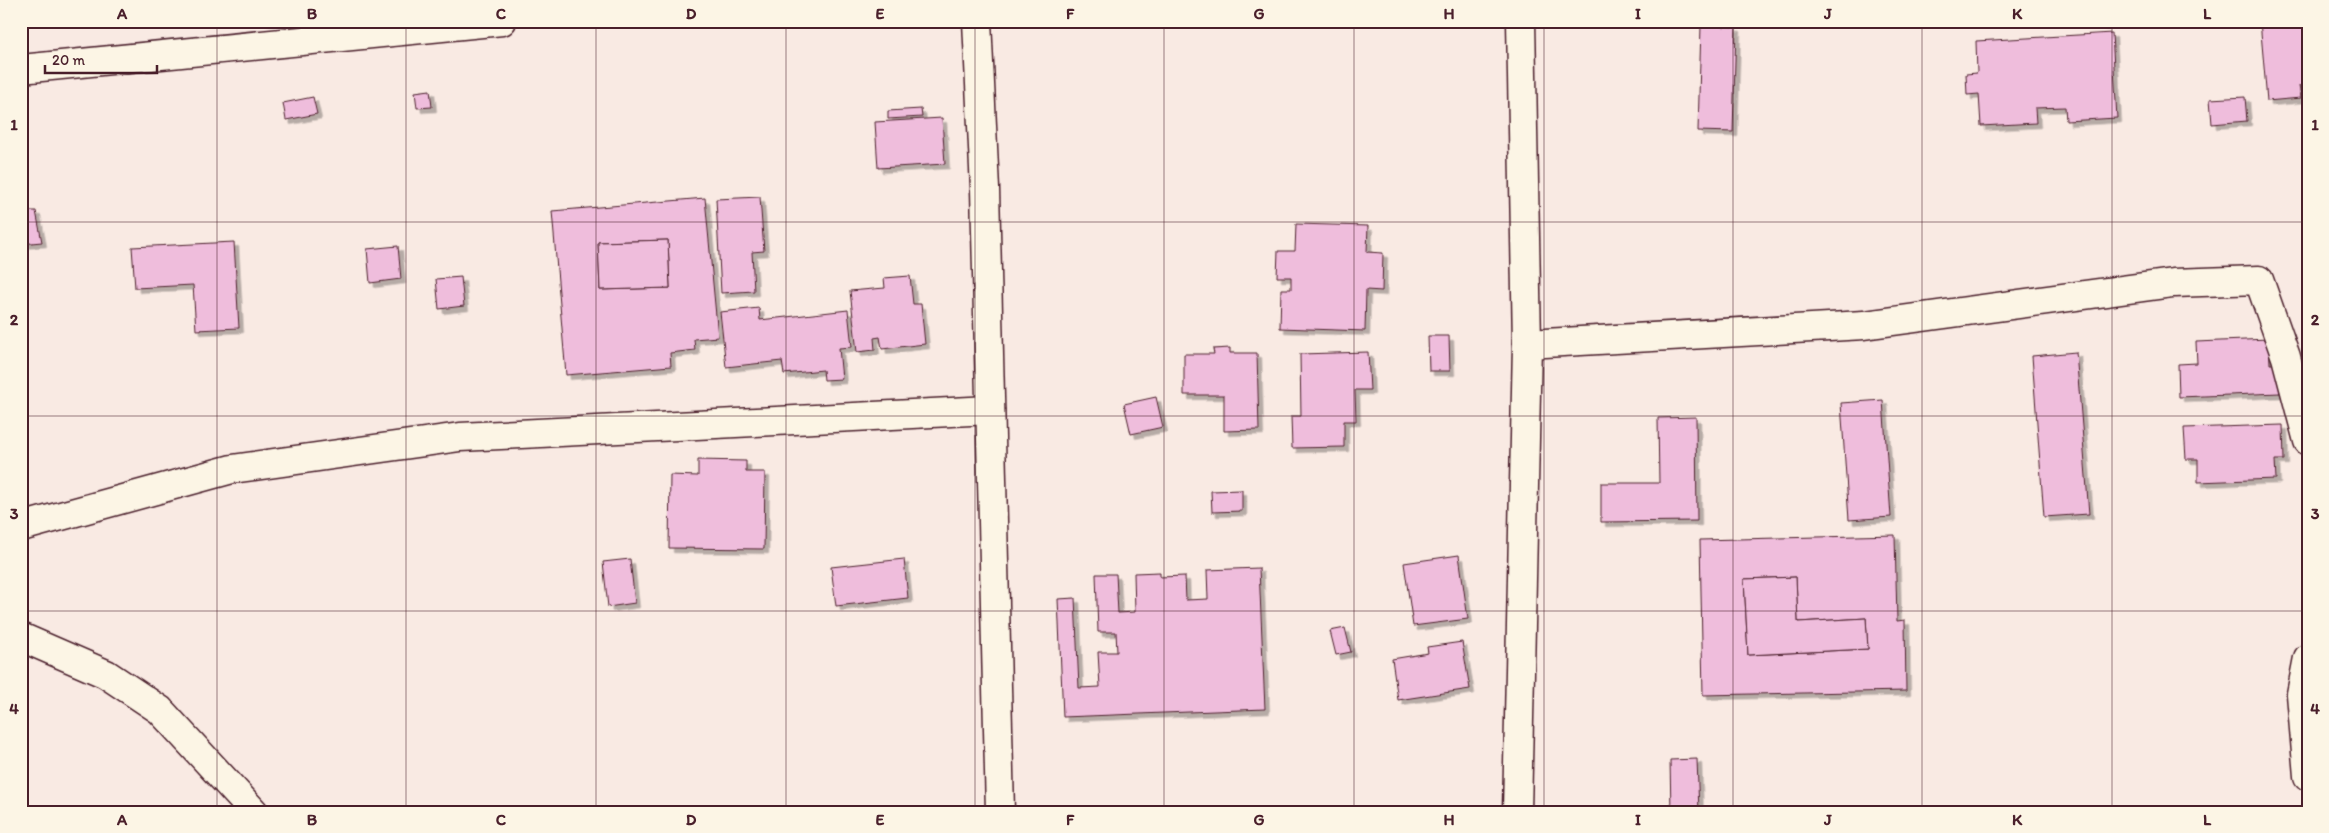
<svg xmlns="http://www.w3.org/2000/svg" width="2329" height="833" viewBox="0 0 2329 833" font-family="Itim,sans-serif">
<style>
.building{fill:#efbddc;stroke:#4a1f2b;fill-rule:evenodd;filter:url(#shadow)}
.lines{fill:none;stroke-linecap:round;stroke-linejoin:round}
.street-casing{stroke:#4a1f2b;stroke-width:31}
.street{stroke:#fcf5e5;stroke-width:28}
.grid{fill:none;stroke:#4a1f2b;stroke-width:1;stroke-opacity:0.55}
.neatline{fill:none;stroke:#4a1f2b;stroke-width:2}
.grid-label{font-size:16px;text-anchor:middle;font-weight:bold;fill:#4a1f2b}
</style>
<defs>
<filter id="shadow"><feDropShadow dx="4.5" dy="4.5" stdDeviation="0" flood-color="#0004"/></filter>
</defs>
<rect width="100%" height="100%" fill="#f9eae3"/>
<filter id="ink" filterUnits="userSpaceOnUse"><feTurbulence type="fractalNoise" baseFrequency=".02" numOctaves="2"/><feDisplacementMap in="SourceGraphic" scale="10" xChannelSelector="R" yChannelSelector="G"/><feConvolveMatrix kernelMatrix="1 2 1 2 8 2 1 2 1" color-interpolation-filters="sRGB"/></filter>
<g filter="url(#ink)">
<g class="building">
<polygon points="2260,21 2308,21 2308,85 2299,86 2301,98 2267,101"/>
<polygon points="1701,26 1736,27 1733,132 1698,131"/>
<polygon points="2112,33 2117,118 2066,121 2065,107 2035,108 2036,123 1981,126 1979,94 1967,95 1966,74 1977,73 1976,41"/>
<polygon points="430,90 432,107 417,108 415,92"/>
<polygon points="313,97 317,114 286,120 283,103"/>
<polygon points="2245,97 2247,121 2212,124 2210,99"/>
<polygon points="921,109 922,117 888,119 888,111"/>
<polygon points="942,118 945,164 878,168 875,122"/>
<polygon points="760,197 764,251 752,252 754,291 721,293 716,199"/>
<path d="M 705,198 L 718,337 L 694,339 L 695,350 L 670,353 L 671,366 L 566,375 L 552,211 ZM 668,240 L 670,288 L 600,290 L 598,242 Z"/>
<polygon points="21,211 36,211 42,242 21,244"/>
<polygon points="1296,224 1368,226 1367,252 1383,253 1382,291 1366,290 1365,331 1280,328 1281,289 1291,289 1291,277 1277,277 1278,251 1295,251"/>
<polygon points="668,240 670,288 600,290 598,242"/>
<polygon points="234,242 239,328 196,330 193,285 135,288 132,247"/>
<polygon points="398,246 401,279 370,283 367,249"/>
<polygon points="910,276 913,304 921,304 925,344 882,349 880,337 874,338 875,350 857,352 850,291 885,288 884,278"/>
<polygon points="461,277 464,306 439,309 436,279"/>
<polygon points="759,308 760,320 848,310 852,347 839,348 842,379 824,380 823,370 784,374 782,361 726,367 720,312"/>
<polygon points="1428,336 1449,336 1450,371 1429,371"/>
<polygon points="2269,339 2270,364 2278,364 2280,393 2179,397 2178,364 2197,363 2196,342"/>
<polygon points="1230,348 1230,353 1257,353 1259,430 1224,431 1224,395 1184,395 1184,354 1214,354 1213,349"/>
<polygon points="1368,352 1370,390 1355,390 1356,421 1344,421 1344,447 1292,448 1291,416 1301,416 1300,354"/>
<polygon points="2076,352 2089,514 2044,517 2032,356"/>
<polygon points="1156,397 1163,427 1131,434 1124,404"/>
<polygon points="1883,400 1891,517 1849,520 1841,403"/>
<polygon points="1696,417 1697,521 1601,522 1601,483 1659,483 1658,418"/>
<polygon points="2283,425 2284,460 2275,460 2276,479 2198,482 2198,459 2186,459 2184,428"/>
<polygon points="698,460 746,461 746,472 765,472 764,549 669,548 670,475 698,476"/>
<polygon points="1242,490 1242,511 1212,512 1211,491"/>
<path d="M 1895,535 L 1897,621 L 1905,620 L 1906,691 L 1703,695 L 1700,540 ZM 1796,577 L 1798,622 L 1866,618 L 1868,649 L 1748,655 L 1744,579 Z"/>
<polygon points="1459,555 1468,619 1413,626 1404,563"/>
<polygon points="630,559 635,603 608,607 603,562"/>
<polygon points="904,559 908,598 836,606 831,567"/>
<polygon points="1259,568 1265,709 1063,717 1058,599 1075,598 1079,688 1100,687 1098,652 1117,652 1116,632 1098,632 1096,574 1116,574 1118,613 1135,612 1134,573 1160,572 1160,577 1185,576 1186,600 1208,599 1207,570"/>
<polygon points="1796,577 1798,622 1866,618 1868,649 1748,655 1744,579"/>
<polygon points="1345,628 1351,652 1336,655 1330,631"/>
<polygon points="1462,642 1470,689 1398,700 1392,659 1428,653 1427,647"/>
<polygon points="1697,759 1699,812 1671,812 1670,760"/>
</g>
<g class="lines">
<defs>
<g id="street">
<polyline points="977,21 985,189 1000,812"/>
<polyline points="21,69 502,21"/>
<polyline points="1527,344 1864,325 2173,283 2259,280 2286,357 2308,441"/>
<polyline points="21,527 232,469 460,437 990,410"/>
<polyline points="21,637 106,674 160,710 254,812"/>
<polyline points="2308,658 2301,694 2308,776"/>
<polyline points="1517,812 1527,344 1521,21"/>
</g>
</defs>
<use href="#street" class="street-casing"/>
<use href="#street" class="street"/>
</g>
</g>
<path class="grid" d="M 217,21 L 217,812M 406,21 L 406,812M 596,21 L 596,812M 786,21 L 786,812M 975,21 L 975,812M 1164,21 L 1164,812M 1354,21 L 1354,812M 1544,21 L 1544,812M 1733,21 L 1733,812M 1922,21 L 1922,812M 2112,21 L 2112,812M 21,222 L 2308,222M 21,416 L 2308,416M 21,611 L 2308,611"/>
<rect width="2329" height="833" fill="none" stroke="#fcf5e5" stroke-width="55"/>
<path d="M45 65v8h112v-8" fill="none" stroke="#4a1f2b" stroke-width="2.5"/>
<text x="52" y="65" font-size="15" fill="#4a1f2b" stroke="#fcf5e5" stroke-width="4" paint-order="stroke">20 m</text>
<rect x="28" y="28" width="2274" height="778" class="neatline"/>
<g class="grid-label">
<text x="122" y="19">A</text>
<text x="312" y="19">B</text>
<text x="501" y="19">C</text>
<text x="691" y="19">D</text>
<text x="880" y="19">E</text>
<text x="1070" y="19">F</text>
<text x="1259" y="19">G</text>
<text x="1449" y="19">H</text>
<text x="1638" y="19">I</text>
<text x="1828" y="19">J</text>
<text x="2017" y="19">K</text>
<text x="2207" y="19">L</text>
<text x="14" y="130">1</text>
<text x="2315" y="130">1</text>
<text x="14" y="325">2</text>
<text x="2315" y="325">2</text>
<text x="14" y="519">3</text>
<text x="2315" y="519">3</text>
<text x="14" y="714">4</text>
<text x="2315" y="714">4</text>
<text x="122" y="825">A</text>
<text x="312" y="825">B</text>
<text x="501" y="825">C</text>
<text x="691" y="825">D</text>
<text x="880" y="825">E</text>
<text x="1070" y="825">F</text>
<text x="1259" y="825">G</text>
<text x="1449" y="825">H</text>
<text x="1638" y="825">I</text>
<text x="1828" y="825">J</text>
<text x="2017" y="825">K</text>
<text x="2207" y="825">L</text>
</g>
</svg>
